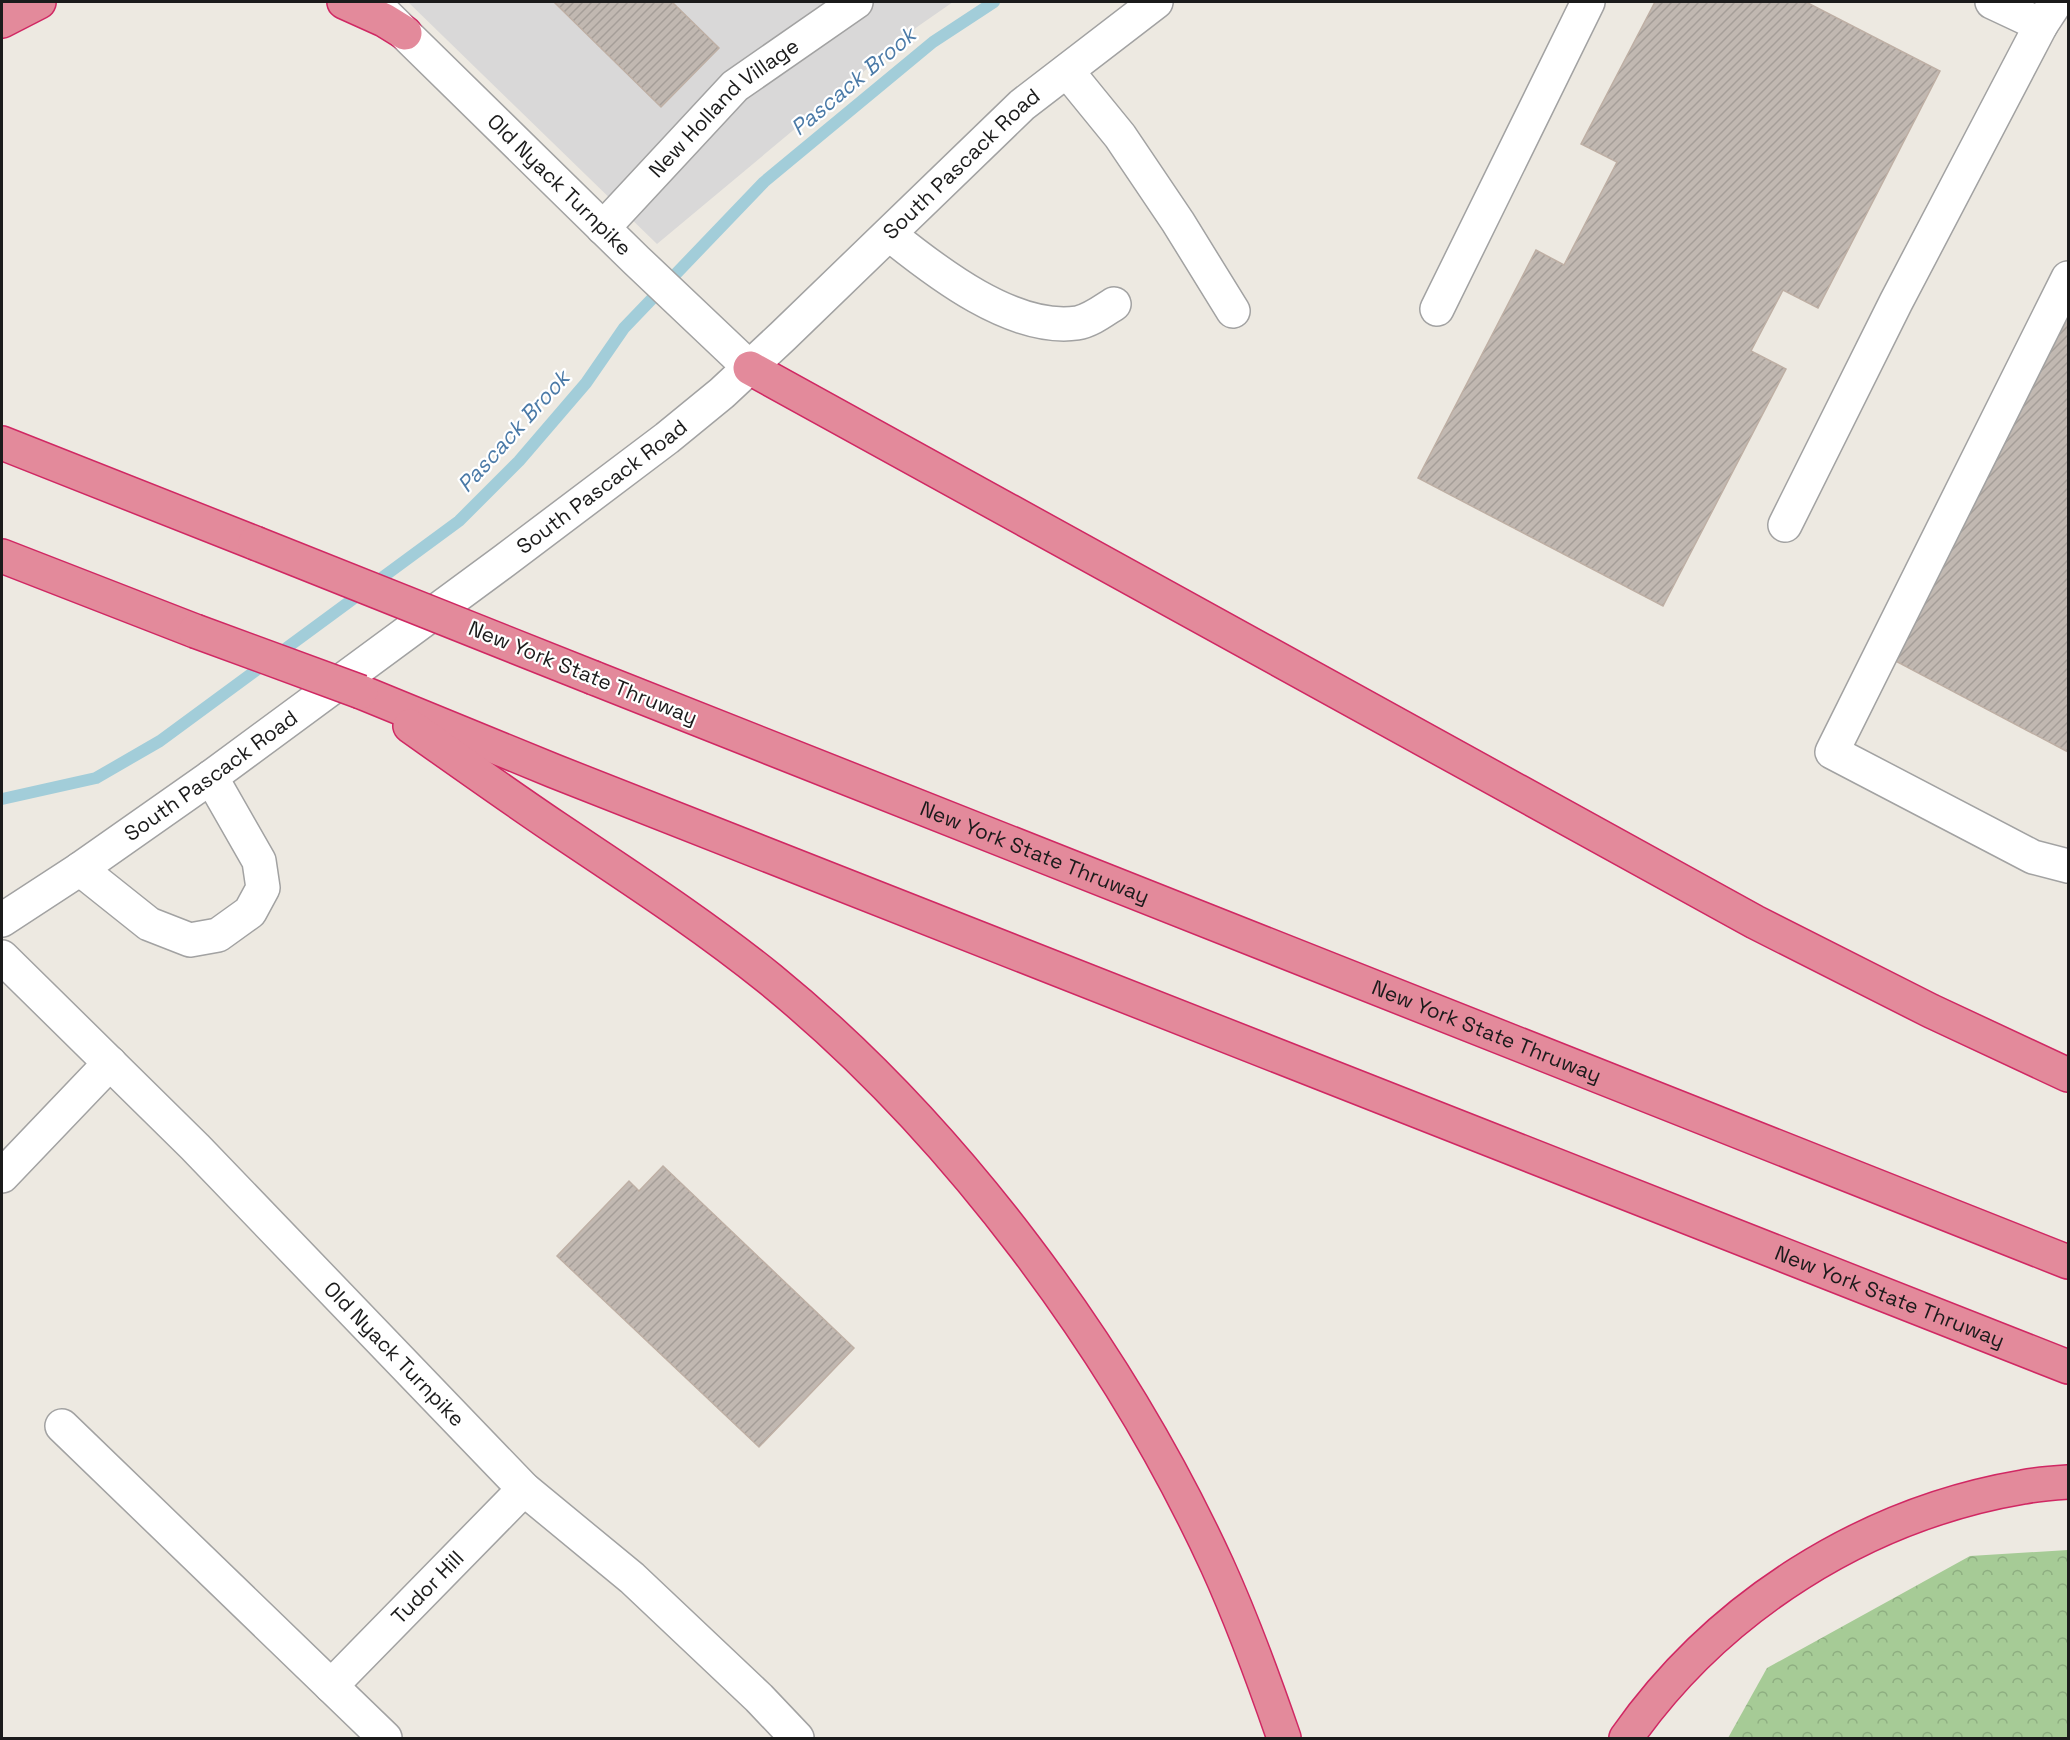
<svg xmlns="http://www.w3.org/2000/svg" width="2070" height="1740" viewBox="0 0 2070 1740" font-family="'Space Grotesk',sans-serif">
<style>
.residential{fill:#d9d8d8}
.forest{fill:url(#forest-crowns)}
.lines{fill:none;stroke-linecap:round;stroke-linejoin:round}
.stream{stroke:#a2cdd9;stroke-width:12}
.building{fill:url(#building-hatch);stroke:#beafa4;stroke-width:1.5}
.minor-casing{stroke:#a2a2a2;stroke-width:36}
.highway-casing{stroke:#d02863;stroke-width:36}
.minor{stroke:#fff;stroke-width:33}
.highway{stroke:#e38a9b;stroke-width:33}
.highway-bridge-casing{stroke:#d02863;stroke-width:36;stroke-linecap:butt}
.highway-bridge{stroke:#e38a9b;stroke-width:33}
.labels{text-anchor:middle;stroke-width:4.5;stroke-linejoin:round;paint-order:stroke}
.street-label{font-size:21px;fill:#1b1b1b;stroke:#fff}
.water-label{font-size:22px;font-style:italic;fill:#4b7aa7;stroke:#fff}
</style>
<defs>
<pattern id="forest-crowns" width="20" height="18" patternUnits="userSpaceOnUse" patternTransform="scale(1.5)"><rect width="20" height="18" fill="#a6cb96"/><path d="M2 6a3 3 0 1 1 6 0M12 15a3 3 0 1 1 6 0" fill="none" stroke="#8eae81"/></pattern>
<pattern id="building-hatch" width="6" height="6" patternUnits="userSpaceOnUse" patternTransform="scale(1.5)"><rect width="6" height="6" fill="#c1b8b1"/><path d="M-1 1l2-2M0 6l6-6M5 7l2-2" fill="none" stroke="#a59e98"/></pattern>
</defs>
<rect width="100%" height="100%" fill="#ede9e1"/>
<polygon class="residential" points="408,2 953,2 917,27 657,244"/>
<polygon class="forest" points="2068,1550 2068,1738 1728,1738 1767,1668 1970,1556"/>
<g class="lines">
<polyline class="stream" points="2,799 96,778 160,741 459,521 519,461 586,383 624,328 764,182 933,42 994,2"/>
</g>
<g class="building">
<polygon points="554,2 672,2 719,48 661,107"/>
<polygon points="1655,2 1806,2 1940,71 1818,308 1783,290 1751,351 1786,369 1663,606 1418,478 1536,250 1564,265 1617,162 1581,144"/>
<polygon points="2068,307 2068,752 1886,656"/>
<polygon points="663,1166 854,1348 759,1447 557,1256 629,1181 639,1191"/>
</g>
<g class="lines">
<defs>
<g id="minor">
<polyline points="1992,2 2041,25"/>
<path id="s1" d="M 385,14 L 636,260 L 750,368"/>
<polyline points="1067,71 1120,136 1178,222 1233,311"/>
<path id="s2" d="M 603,228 L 735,86 L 856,2"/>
<path d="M 889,234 C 936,272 1013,332 1077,323 C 1090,321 1103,311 1114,304"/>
<polyline points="2068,278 1832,752 2033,857 2068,866"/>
<polyline points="1437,309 1588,2"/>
<polyline points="1785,525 1896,302 2041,25 2056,2"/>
<polyline points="80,869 149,924 190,940 218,935 250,912 263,888 259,861 211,777"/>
<path id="s3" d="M 2,920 L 80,869 L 211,777 L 504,561 L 667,438 L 722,393 L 783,336 L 1022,105 L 1156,2"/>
<path id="s4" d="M 2,957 L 195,1147 L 524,1489 L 632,1578 L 759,1698 L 797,1738"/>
<polyline points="2,1176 110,1063"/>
<polyline points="62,1426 385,1738"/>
<path id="s5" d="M 331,1686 L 524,1489"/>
</g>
<g id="highway">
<polyline points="344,2 384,20 405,33"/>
<polyline points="2,21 39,2"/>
<polyline points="750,368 1755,922 1931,1011 2068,1075"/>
<polyline points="2,443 255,543"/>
<polyline points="2,556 195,631"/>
<path id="s6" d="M 594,678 L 2068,1262"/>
<path id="s7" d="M 361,692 L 554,771 L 2068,1367"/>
<path d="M 410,726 C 458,760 507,795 556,828 C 629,877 702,924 770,979 C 954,1129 1118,1350 1217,1565 C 1243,1622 1264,1680 1284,1738"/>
<path d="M 1626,1738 C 1718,1607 1864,1514 2023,1487 C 2038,1484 2053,1483 2068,1482"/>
</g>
</defs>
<use href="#minor" class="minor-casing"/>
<use href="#highway" class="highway-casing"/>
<use href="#minor" class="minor"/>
<use href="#highway" class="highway"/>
<defs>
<g id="highway-bridge">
<polyline points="255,543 594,678"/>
<polyline points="195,631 361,692"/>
</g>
</defs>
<use href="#highway-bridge" class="highway-bridge-casing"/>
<use href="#highway-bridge" class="highway-bridge"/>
</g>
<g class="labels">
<g class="street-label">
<text dy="7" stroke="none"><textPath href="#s2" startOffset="171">New Holland Village</textPath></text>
<text dy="7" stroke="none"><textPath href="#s3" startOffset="1224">South Pascack Road</textPath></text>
<text dy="7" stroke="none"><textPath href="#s1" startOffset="244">Old Nyack Turnpike</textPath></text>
<text dy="7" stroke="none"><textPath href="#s3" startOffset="740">South Pascack Road</textPath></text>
<text transform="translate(583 673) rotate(22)" y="7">New York State Thruway</text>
<text dy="7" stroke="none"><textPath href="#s3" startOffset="254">South Pascack Road</textPath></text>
<text dy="7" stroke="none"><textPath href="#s6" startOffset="474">New York State Thruway</textPath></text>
<text dy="7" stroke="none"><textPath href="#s6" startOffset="960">New York State Thruway</textPath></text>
<text dy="7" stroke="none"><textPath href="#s7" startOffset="1644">New York State Thruway</textPath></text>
<text dy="7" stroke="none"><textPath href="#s4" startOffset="558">Old Nyack Turnpike</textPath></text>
<text dy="7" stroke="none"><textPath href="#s5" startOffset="138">Tudor Hill</textPath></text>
</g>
<g class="water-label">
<text transform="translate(853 81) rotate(-40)" y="8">Pascack Brook</text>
<text transform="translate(513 431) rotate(-48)" y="8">Pascack Brook</text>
</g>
</g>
<rect width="2070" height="1740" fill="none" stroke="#1b1b1b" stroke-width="6"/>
</svg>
